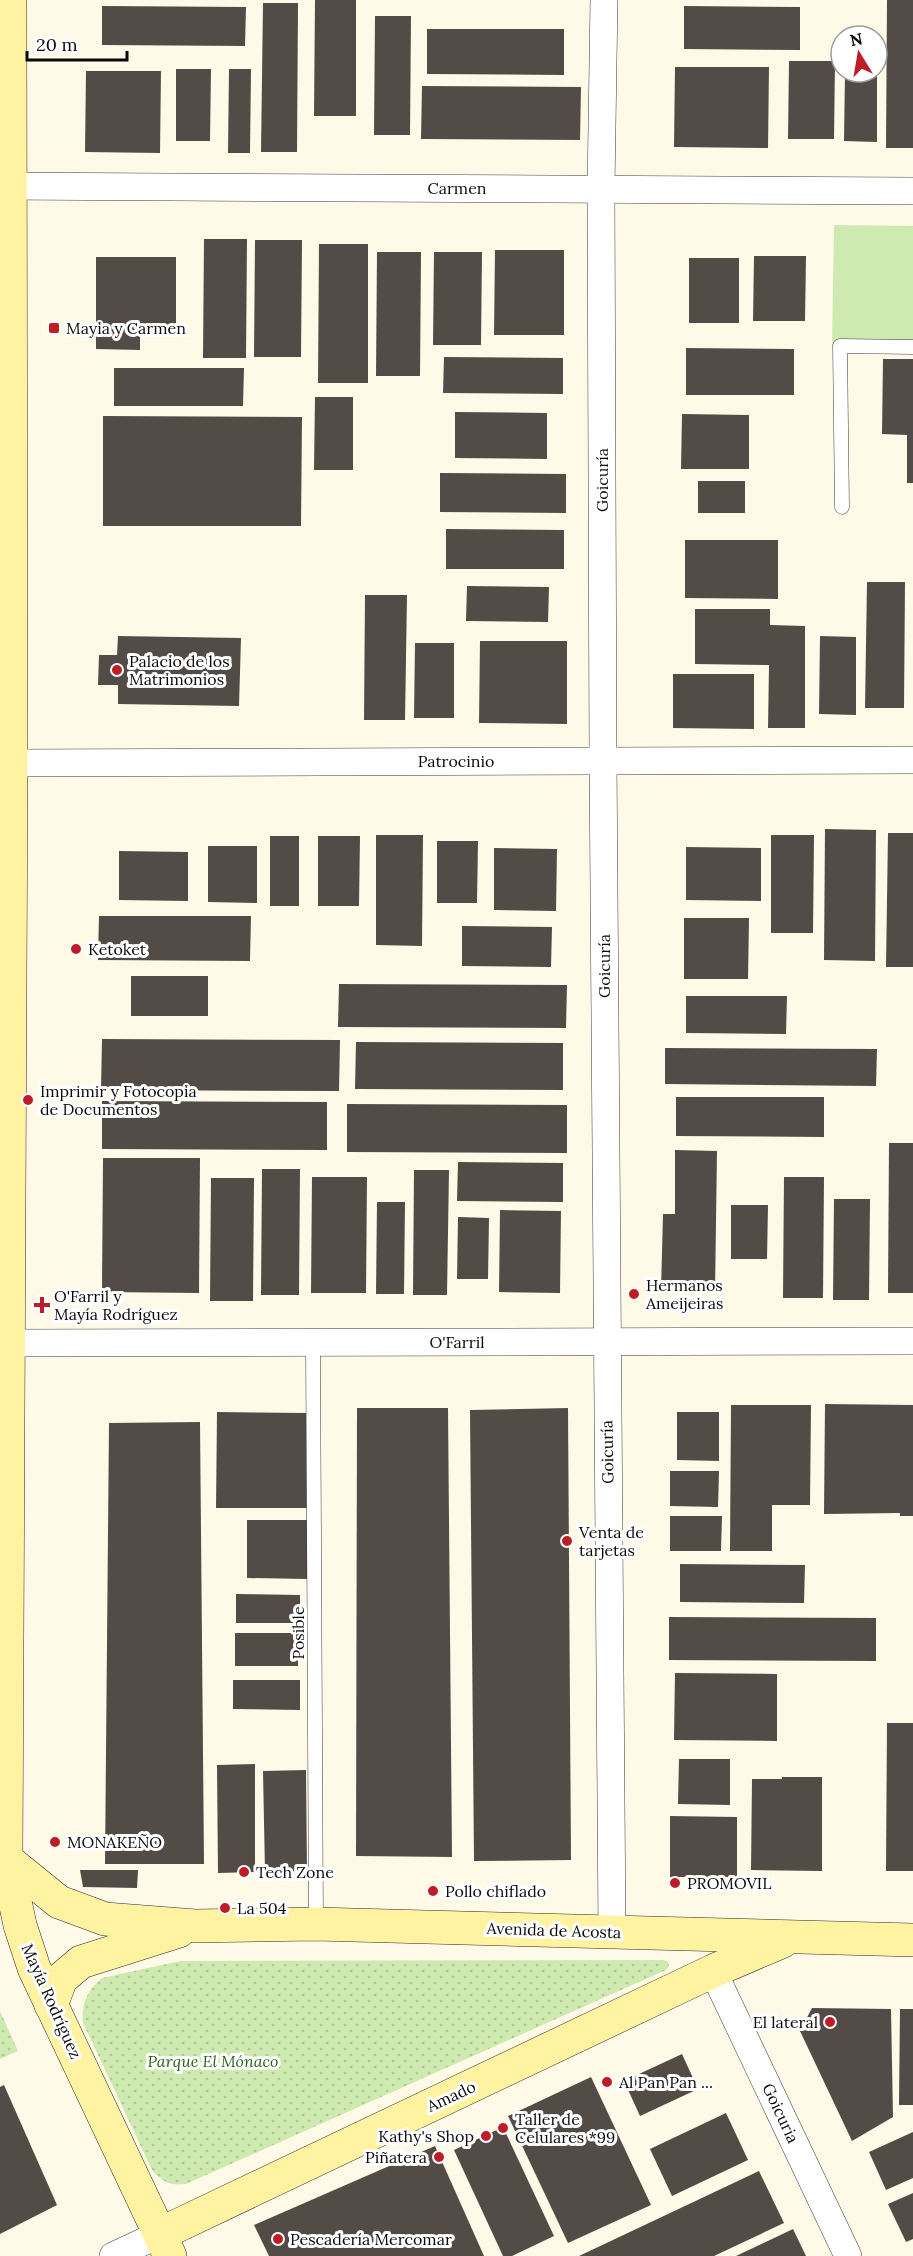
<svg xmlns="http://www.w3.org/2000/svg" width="913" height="2256" viewBox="0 0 913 2256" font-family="Lora,serif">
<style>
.park{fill:url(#park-dots)}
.garden{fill:#cfeab0}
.building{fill:#534b46}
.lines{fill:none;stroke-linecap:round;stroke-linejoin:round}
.service-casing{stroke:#3d3d3d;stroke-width:15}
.minor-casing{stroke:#3d3d3d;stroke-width:28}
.secondary-casing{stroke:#2c2c2c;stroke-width:34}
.service{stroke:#fff;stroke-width:14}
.minor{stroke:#fff;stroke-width:27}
.secondary{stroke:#fff3a2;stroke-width:33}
.poi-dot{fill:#be1d28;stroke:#fff;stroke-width:2}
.labels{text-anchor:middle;stroke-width:6;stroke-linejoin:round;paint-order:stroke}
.street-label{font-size:16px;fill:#0a0a0a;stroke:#fff}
.poi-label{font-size:16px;fill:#0a0a0a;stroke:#fff;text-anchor:start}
.park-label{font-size:16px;font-style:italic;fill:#2a6319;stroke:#fff}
</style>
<defs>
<pattern id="park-dots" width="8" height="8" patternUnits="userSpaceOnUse" patternTransform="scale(1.5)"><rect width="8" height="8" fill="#cfeab0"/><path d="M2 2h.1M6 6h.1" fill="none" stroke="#b0c796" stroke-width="1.8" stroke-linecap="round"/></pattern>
</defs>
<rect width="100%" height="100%" fill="#fffae7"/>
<g class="park">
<path d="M 664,1960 L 668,1962 L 669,1966 L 666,1970 L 186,2184 C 171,2186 162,2182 152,2170 L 83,2023 C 81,2003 87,1991 102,1978 L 180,1961 Z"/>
<polygon points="0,2011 18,2051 0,2059"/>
</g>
<polygon class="garden" points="834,225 913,226 913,347 832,346"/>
<g class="building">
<polygon points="315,0 356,0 356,116 314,116"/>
<polygon points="887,0 913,0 913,148 886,148"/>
<polygon points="263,3 298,3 297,152 261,152"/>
<polygon points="102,6 246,7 245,46 102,45"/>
<polygon points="684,6 800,7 800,50 684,49"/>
<polygon points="375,16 411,16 410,135 374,135"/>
<polygon points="427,29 564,29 564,75 427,74"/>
<polygon points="789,61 835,61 834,139 788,139"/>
<polygon points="675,67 769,67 768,148 674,147"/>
<polygon points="176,69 211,69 210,141 176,141"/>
<polygon points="229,69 251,69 250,153 228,153"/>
<polygon points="86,71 161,71 160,153 85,152"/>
<polygon points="845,72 877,72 877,142 844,141"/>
<polygon points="422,86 581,87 580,140 421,139"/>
<polygon points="204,239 247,239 246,358 203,358"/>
<polygon points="255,240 302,240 301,357 254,357"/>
<polygon points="319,244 368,244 368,383 318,383"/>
<polygon points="495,250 564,250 564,335 494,335"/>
<polygon points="377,252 421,252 420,376 376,376"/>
<polygon points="434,252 482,252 481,345 433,345"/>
<polygon points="754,256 806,256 805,321 753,321"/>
<polygon points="96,257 176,257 176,328 140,328 140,350 96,349"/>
<rect x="689" y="258" width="50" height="65"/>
<polygon points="686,348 794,349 794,395 686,395"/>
<polygon points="444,357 563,358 563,394 443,393"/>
<polygon points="883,359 913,359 913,483 907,483 907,435 882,434"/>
<polygon points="114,368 244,368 243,406 114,406"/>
<polygon points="315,397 353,397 353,470 314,470"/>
<polygon points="455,412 547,413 547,459 455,458"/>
<polygon points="682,414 749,415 749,469 681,469"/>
<polygon points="103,416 302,417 301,526 103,526"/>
<polygon points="440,473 566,474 566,513 440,512"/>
<rect x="698" y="481" width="47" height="32"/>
<polygon points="446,529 564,530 564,569 446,569"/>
<polygon points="685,540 778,540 778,599 685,598"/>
<polygon points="867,582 905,582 904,708 865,708"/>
<polygon points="467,586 549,587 548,622 466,621"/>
<polygon points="365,595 407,595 405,720 364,720"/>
<polygon points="695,609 770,609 770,625 805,626 805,728 768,728 769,665 695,664"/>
<polygon points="118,636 241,638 239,706 118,704 118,685 98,685 99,655 117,655"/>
<polygon points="820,636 856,637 856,715 819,714"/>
<polygon points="480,641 567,641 567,724 479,723"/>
<polygon points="415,643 454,643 454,718 414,718"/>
<polygon points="673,674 754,674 754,729 673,728"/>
<polygon points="825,829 876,830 875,961 824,960"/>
<polygon points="888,833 913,833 913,967 886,967"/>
<polygon points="376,835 423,835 422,946 376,945"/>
<polygon points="771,835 814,835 813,933 771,933"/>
<rect x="270" y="836" width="29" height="70"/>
<polygon points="318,836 360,836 359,906 318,906"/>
<polygon points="437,841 478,841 477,903 437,903"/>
<polygon points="208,846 257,846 257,903 208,902"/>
<polygon points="686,847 761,848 761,901 686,900"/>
<polygon points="494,848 557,849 556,911 494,910"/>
<polygon points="119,851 188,852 188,901 119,900"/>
<polygon points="99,916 251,916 250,961 98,960"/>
<polygon points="684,918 749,918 748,979 684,979"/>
<polygon points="462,926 552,927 551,967 462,966"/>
<rect x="131" y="976" width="77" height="40"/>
<polygon points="339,984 567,985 566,1028 338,1027"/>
<polygon points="686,996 787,996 786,1034 686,1033"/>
<polygon points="102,1039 340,1040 339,1091 101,1090"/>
<polygon points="356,1042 563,1043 563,1090 355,1089"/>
<polygon points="665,1048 877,1049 876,1086 665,1084"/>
<polygon points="676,1097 824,1097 824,1137 676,1136"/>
<polygon points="102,1101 327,1102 327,1150 102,1149"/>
<polygon points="347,1104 567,1105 567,1153 347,1152"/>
<polygon points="889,1143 913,1143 913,1293 888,1293"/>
<polygon points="675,1150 717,1151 715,1292 661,1291 663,1214 675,1214"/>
<polygon points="103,1158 200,1158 199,1293 102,1292"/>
<polygon points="458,1162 563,1163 563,1202 457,1201"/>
<polygon points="262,1169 300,1169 299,1295 261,1295"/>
<polygon points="414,1170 449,1170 447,1295 413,1295"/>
<polygon points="312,1177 367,1177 366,1293 311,1293"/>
<polygon points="784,1177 824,1177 823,1298 783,1298"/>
<polygon points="211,1178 254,1178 253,1301 210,1301"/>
<polygon points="834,1199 870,1199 869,1300 833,1300"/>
<polygon points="377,1202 405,1202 404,1294 376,1294"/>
<polygon points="731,1205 768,1205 767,1259 731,1259"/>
<polygon points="500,1210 561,1211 560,1293 499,1292"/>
<polygon points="458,1217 489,1218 488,1279 457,1279"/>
<polygon points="825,1404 913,1405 913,1516 900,1516 900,1513 824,1514"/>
<polygon points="731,1405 811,1405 810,1505 772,1505 772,1551 730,1551"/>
<polygon points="357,1408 448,1408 452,1857 356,1856"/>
<polygon points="568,1408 571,1860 474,1861 470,1410"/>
<polygon points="217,1412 308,1413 307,1508 216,1508"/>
<polygon points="677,1412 719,1412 719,1461 677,1460"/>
<polygon points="200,1422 204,1864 105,1864 109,1423"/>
<polygon points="670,1471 719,1471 718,1507 670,1506"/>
<polygon points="670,1516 722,1516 721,1551 670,1551"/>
<polygon points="247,1520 307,1520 307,1579 247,1578"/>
<polygon points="680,1564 805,1565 804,1603 680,1602"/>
<polygon points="236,1594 300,1595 300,1623 236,1623"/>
<polygon points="669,1617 876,1618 876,1661 669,1660"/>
<rect x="235" y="1633" width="63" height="33"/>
<polygon points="675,1673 777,1674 777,1741 674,1740"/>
<polygon points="233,1680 300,1680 300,1710 233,1709"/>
<polygon points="887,1723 913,1723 913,1871 886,1871"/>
<polygon points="679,1759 730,1759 730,1805 678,1804"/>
<polygon points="255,1764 255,1872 218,1873 217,1765"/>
<polygon points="306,1770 307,1871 265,1872 263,1771"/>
<polygon points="782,1777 822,1777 822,1871 751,1870 752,1779 782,1779"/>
<polygon points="670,1816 737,1817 737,1877 670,1877"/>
<polygon points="80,1870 138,1870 137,1888 83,1887"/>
<polygon points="812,2008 891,2009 893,2117 852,2141 800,2031"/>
<polygon points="900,2009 913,2009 913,2105 899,2105"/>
<polygon points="682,2054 698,2089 640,2116 624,2081"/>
<polygon points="591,2077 651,2205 568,2243 508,2116"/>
<polygon points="4,2085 57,2205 0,2234 0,2087"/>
<polygon points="726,2113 748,2160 672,2196 650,2149"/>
<polygon points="503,2127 554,2236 512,2256 503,2256 454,2150"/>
<polygon points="913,2132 913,2178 886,2190 869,2152"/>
<polygon points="435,2146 484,2256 269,2256 254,2225"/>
<polygon points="759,2171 784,2223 714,2256 579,2256"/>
<polygon points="913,2193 913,2239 906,2242 888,2204"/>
<polygon points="793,2229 806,2256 736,2256"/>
</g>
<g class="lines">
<defs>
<g id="service">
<polyline points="842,507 840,346 913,347"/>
<polyline points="313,1343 316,1924"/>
</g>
<g id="minor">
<polyline points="604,0 601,189 603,760 612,1931"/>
<polyline points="0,186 913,191"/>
<polyline points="0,763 913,760"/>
<polyline points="0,1343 913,1341"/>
<polyline points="713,1971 848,2256"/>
<polyline points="113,2256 160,2234"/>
</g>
<g id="secondary">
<polyline points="10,0 11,764 6,1859 20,1925 34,1968 170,2256"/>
<polyline points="6,1859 59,1902 105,1919 195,1926 316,1924 913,1940"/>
<polyline points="51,2005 61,1979 81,1962 179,1931"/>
<polyline points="160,2234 713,1971 783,1941"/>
</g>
</defs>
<use href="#service" class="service-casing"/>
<use href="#minor" class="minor-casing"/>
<use href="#secondary" class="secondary-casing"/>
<use href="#service" class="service"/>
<use href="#minor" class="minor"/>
<use href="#secondary" class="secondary"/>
</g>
<g class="poi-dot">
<rect x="48" y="322" width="12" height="12" rx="3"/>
<circle cx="117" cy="670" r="6"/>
<circle cx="76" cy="949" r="6"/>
<circle cx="28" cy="1100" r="6"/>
<circle cx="634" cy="1294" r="6"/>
<path d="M39 1296h6v6h6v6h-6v6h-6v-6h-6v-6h6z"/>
<circle cx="567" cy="1541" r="6"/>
<circle cx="55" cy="1842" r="6"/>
<circle cx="244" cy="1872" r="6"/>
<circle cx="675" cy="1883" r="6"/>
<circle cx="433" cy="1891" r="6"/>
<circle cx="225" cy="1908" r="6"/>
<circle cx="830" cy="2022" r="6"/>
<circle cx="607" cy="2082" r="6"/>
<circle cx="503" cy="2128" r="6"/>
<circle cx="486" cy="2136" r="6"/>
<circle cx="439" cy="2157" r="6"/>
<circle cx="278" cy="2239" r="6"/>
</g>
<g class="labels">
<g class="street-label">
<text x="457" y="194">Carmen</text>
<text transform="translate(602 480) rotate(-90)" y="6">Goicuría</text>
<text x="456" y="767">Patrocinio</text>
<text transform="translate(604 966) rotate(-90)" y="6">Goicuría</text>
<text x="457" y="1348">O'Farril</text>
<text transform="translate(607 1452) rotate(-91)" y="6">Goicuría</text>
<text transform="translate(298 1633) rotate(-90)" y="6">Posible</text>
<text transform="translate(554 1930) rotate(2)" y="6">Avenida de Acosta</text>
<text transform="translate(52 2001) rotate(66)" y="6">Mayía Rodríguez</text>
<text transform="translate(451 2096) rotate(-25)" y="6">Amado</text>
<text transform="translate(781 2113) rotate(65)" y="6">Goicuria</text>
</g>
<g class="poi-label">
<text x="66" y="334">Mayia y Carmen</text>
<text x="129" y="667">Palacio de los<tspan x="129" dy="18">Matrimonios</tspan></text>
<text x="88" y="955">Ketoket</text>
<text x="40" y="1097">Imprimir y Fotocopia<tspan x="40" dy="18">de Documentos</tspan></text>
<text x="646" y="1291">Hermanos<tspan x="646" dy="18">Ameijeiras</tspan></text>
<text x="54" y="1302">O'Farril y<tspan x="54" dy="18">Mayía Rodríguez</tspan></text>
<text x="579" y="1538">Venta de<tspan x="579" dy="18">tarjetas</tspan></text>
<text x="67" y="1848">MONAKEÑO</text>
<text x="256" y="1878">Tech Zone</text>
<text x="687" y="1889">PROMOVIL</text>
<text x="445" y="1897">Pollo chiflado</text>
<text x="237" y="1914">La 504</text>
<text x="818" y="2028" text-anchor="end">El lateral</text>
<text x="619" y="2088">Al Pan Pan ...</text>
<text x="515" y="2125">Taller de<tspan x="515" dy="18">Celulares *99</tspan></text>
<text x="474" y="2142" text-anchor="end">Kathy's Shop</text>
<text x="427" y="2163" text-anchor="end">Piñatera</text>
<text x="290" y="2245">Pescadería Mercomar</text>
</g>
<g class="park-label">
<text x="213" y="2067">Parque El Mónaco</text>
</g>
</g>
<g transform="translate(859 54) rotate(349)"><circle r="28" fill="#ffffff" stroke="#9d9d9d" stroke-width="1.5"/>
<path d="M0-4.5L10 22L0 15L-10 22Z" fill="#be1d28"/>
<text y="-9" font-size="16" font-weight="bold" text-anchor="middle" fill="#0a0a0a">N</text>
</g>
<path d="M27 51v9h100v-9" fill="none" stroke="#0a0a0a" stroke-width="3"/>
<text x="36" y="51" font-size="18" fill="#0a0a0a" stroke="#ffffff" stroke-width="4.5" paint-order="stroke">20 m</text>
</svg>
